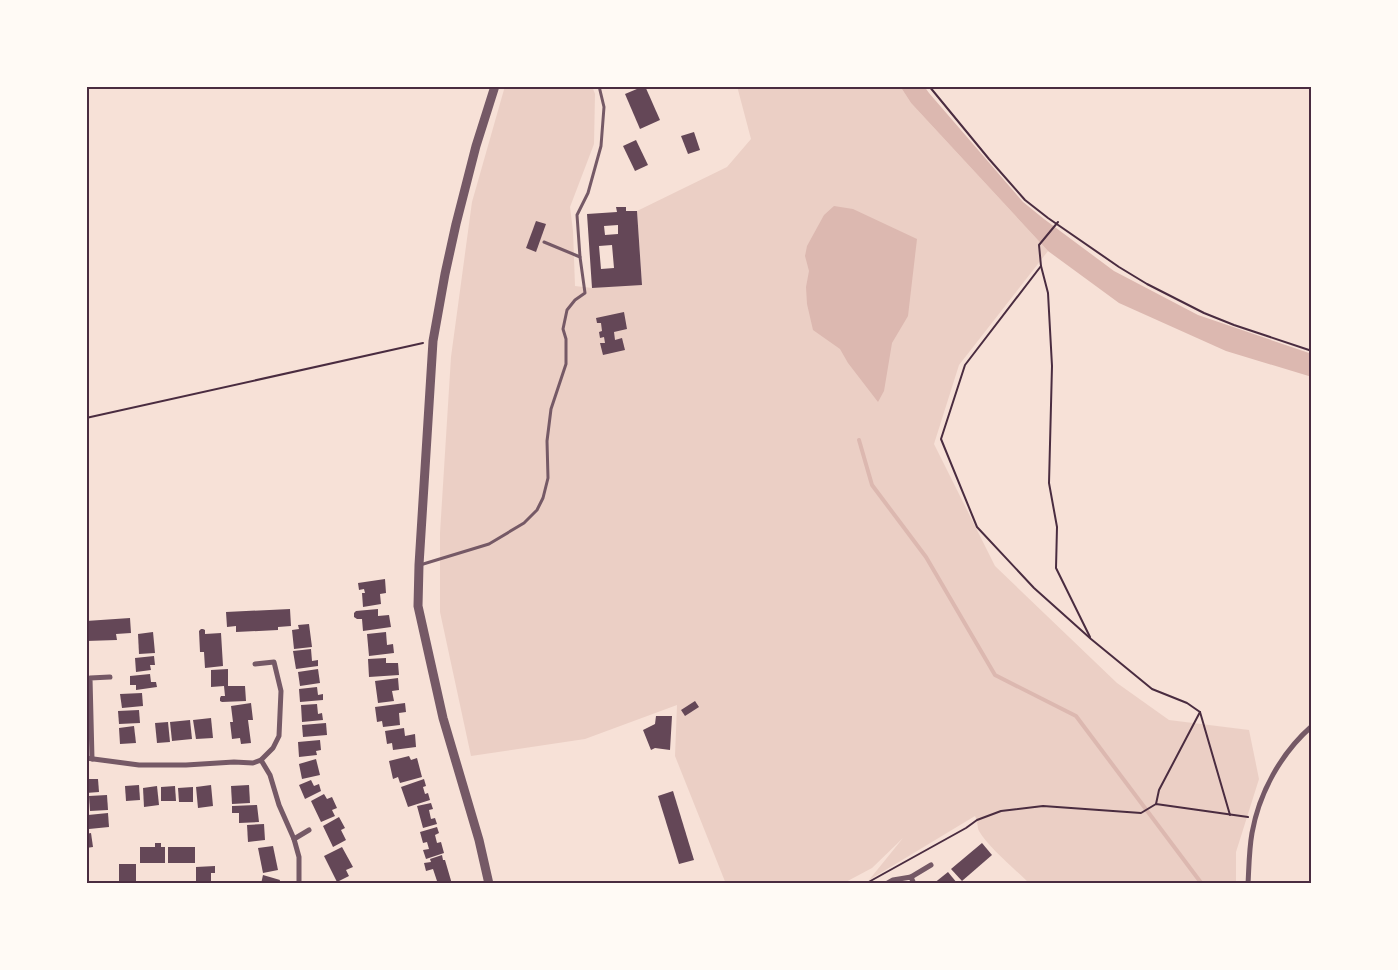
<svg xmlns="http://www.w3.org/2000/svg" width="1398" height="970" viewBox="0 0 1398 970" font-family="'Asap Condensed',sans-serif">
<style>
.green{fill:#ebcfc5}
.water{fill:#dcb8b0}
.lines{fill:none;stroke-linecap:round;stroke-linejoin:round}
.stream{stroke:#dcb8b0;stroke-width:4}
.building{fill:#644757;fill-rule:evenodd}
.path{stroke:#4a2c40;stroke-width:2}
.service{stroke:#755966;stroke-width:3}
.minor{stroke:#755966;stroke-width:5}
.tertiary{stroke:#755966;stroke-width:9}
.neatline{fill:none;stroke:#4a2c40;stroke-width:2}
</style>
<rect width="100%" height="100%" fill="#f7e1d7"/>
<path class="green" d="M 505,86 L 592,86 L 595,94 L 594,144 L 570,207 L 573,231 L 575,286 L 592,288 L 642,284 L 637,211 L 727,167 L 751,139 L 737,86 L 900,86 L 911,103 L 1048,251 L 959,365 L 934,444 L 995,566 L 1117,683 L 1169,720 L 1249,730 L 1259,779 L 1236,852 L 1236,884 L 1030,884 C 1016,870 988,847 979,831 C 977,827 978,821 975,816 L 869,880 L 903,838 L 872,868 L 842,884 L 726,884 L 675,756 L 677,705 L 585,739 L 471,756 L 440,612 L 440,533 L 451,357 L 472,202 Z"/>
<g class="water">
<polygon points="900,86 924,86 929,93 1023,202 1044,219 1114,271 1198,315 1312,354 1312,377 1226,351 1119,303 1048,251 911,103"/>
<polygon points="834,206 853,209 917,239 908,316 892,343 884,391 878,402 848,363 840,349 813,330 807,304 806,287 809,271 805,256 807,246 824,215"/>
</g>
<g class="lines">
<polyline class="stream" points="859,440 872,485 926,557 995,675 1076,716 1202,884"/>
</g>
<g class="building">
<polygon points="644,86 645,86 660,120 640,129 625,94"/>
<polygon points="694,132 700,150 688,154 681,136"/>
<polygon points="636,140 648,165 635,171 623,146"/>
<path d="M 616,207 L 626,207 L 626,211 L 637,211 L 642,285 L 592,288 L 587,214 L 617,212 ZM 618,225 L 618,234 L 605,235 L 604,226 ZM 612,245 L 614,268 L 601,269 L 599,246 Z"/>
<polygon points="536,221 546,224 536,252 526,248"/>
<polygon points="624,312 627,329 614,332 615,340 622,338 625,350 603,355 600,343 605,343 604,337 600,338 599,332 602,331 601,323 597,323 596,318"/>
<polygon points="385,579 386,593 380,594 381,604 363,607 362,593 365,593 364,589 359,590 358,583"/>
<polygon points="290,609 291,626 278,627 278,630 236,632 236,626 227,627 226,612"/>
<polygon points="378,609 378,616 389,615 391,627 363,631 362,619 357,619 354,617 354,613 356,611"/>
<polygon points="130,618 131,633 116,634 117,640 86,641 86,621"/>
<polygon points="309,624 312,647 294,649 292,630 299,629 298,625"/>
<polygon points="201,629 203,629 205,630 205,634 221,633 223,666 205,668 204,652 200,652 199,631"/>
<polygon points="153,632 155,653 139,654 138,634"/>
<polygon points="386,632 387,645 393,644 394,653 369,656 367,634"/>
<polygon points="311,649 312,661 318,660 318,666 296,669 293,651"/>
<polygon points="154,656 155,665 150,665 151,670 136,672 135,658"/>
<polygon points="386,658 386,663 398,663 399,675 369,677 368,659"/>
<polygon points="228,669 228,686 245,686 246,701 222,702 220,701 220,698 221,696 225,696 224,686 211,687 211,670"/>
<polygon points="318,669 320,683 300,686 298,672"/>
<polygon points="150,674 151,682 156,682 157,687 136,690 136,685 130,685 130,676"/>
<polygon points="398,678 399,690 392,691 394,701 378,703 375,681"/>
<polygon points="317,687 318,695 323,694 323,700 300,702 299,689"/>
<polygon points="142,693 143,706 122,708 120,694"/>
<polygon points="695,701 699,707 685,716 681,710"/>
<polygon points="251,703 253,720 248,720 251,743 241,744 240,738 232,739 230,722 233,722 231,706"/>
<polygon points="405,703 406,712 399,713 400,725 383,727 382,721 377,722 375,707"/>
<polygon points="317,704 318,714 322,713 323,720 302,722 301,705"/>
<polygon points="139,710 140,723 119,724 118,711"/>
<polygon points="656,716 672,716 670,750 655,748 651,750 643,730 655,724"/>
<polygon points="211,718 213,738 196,739 193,720"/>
<polygon points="190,720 192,739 172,741 170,722"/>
<polygon points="168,722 170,742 157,743 155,723"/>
<polygon points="326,723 327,735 303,737 302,725"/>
<polygon points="134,726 136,743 120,744 119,728"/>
<polygon points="404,728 405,736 415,734 416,747 393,750 392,743 387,744 385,731"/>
<polygon points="320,740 321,750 316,751 317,755 299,757 298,742"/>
<polygon points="409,756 411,760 417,758 422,777 400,783 398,777 393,779 389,761"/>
<polygon points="316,759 320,775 302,779 299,764"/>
<polygon points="86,779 98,779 99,792 86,793"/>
<polygon points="424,779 426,786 423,787 425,794 428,793 430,800 408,807 401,787"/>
<polygon points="311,780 314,786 319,784 321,791 305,799 299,785"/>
<polygon points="139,785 140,800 126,801 125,786"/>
<polygon points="211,785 213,806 198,808 196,787"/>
<polygon points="249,785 250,803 232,804 231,786"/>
<polygon points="157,786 159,805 144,807 143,788"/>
<polygon points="175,786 176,801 161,801 161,787"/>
<polygon points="193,787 193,802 179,802 178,788"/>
<polygon points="673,791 694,860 679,864 658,796"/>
<polygon points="324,794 327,799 332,797 337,808 332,810 335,816 321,822 311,801"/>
<polygon points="107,795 108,810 90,811 89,796"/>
<polygon points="431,803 433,809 429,810 431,819 435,818 437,824 423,828 417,806"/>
<polygon points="257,805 259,822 239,823 239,813 232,813 232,806"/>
<polygon points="108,813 109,827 89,829 88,815"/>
<polygon points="339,817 345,828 341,830 346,840 333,847 323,826"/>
<polygon points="264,824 265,840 248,842 247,825"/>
<polygon points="437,827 439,833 435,835 437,843 441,842 444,853 426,859 423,850 429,849 427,842 423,843 420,832"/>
<polygon points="91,833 93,847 86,848 86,834"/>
<polygon points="155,843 161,843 161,847 165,847 165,863 140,863 140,847 155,847"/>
<polygon points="982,843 992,855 962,881 951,869"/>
<polygon points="273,846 278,870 263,873 258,848"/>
<rect x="168" y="847" width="27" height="16"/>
<polygon points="342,847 353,867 346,870 349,876 337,882 324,856"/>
<polygon points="442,855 443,860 445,860 452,884 438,884 433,869 426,871 424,863 431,862 430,859"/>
<rect x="119" y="864" width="17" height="20"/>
<polygon points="215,866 215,873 211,873 211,884 196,884 196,867"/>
<polygon points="948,872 957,883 956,884 933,884"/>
<polygon points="263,875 280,880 279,884 261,884"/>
</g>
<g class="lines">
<g class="path">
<polyline points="929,86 989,159 1025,200 1048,218 1119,267 1147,284 1204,313 1234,325 1312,351"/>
<polyline points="1058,222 1039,245 1041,266 965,365 941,439 977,527 1034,588 1091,639 1152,689 1187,703 1200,712 1230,815"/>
<polyline points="1041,266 1048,293 1052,366 1049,483 1057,527 1056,568 1090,637"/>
<polyline points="86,418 423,343"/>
<polyline points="1156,804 1159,790 1200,712"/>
<polyline points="865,884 966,828 977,820 1001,811 1043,806 1141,813 1156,804 1248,817"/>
</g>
<g class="service">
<polyline points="580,257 577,215 588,193 601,146 604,107 599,86"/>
<polyline points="420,565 489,544 524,523 537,510 543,498 548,478 547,441 551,409 566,364 566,339 563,329 567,310 575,300 585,293 580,257 544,242"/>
</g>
<g class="minor">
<polyline points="255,664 274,662 281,691 279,736 273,748 261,760"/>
<polyline points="86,758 139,765 186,765 234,762 253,763 261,760 270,775 279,805 294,839 299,857 299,884"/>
<polyline points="92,759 90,678 110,677"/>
<polyline points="294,839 309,830"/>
<polyline points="911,877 931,865"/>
<polyline points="886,884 893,880 911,877 914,884"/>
<path d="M 1248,884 C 1249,867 1249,850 1252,833 C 1259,793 1281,753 1312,726"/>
</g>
<polyline class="tertiary" points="489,884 479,840 443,718 418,606 419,565 433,341 445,274 456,224 476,146 495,86"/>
</g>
<rect width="1398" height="970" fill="none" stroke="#fffaf5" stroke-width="175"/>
<rect x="88" y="88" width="1222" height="794" class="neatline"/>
</svg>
